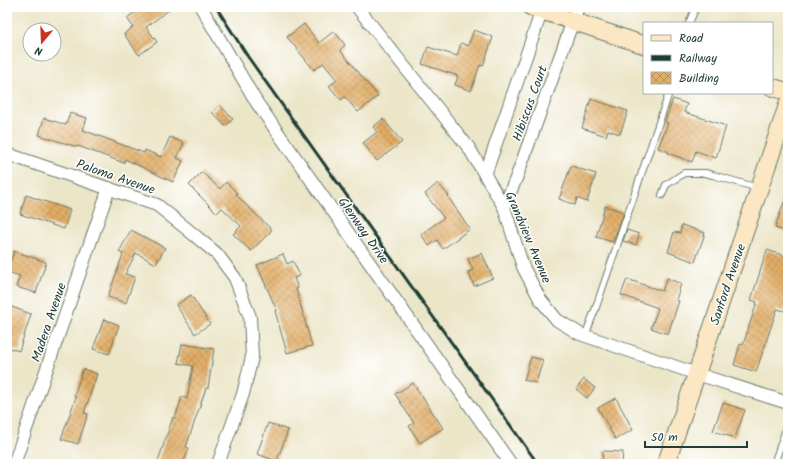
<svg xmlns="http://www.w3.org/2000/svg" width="795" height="471" viewBox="0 0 795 471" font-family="Kalam,sans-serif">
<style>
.building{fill:url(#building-cross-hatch)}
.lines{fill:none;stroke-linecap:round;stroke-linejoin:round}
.lane-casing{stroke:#677868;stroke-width:8}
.street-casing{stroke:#677868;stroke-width:14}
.secondary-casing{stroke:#677868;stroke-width:19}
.lane{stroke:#fff;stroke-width:6}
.street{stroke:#fff;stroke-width:12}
.secondary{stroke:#fbe7c3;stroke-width:17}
.rail{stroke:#1f3d34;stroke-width:3}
.labels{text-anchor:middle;stroke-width:3;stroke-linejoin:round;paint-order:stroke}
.street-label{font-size:13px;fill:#1f3d34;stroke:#fff}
</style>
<defs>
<pattern id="building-cross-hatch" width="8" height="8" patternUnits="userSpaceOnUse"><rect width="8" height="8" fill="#e2ad65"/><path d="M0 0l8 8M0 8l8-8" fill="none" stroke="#b78e54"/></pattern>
</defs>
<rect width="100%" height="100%" fill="#fff"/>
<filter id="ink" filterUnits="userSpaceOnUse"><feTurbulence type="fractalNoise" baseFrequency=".025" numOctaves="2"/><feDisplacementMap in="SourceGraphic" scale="8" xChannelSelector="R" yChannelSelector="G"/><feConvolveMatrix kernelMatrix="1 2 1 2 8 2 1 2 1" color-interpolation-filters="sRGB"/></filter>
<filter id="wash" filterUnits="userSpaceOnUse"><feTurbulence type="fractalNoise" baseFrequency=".012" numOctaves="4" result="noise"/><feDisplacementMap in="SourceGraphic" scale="16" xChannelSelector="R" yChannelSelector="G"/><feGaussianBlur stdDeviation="0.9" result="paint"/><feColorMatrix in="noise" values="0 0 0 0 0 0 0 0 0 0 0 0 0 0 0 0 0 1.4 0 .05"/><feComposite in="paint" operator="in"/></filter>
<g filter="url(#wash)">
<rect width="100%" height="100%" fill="#ece6c9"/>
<g id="blocks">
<g class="building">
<polygon points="142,7 173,7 146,27 157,42 139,55 124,34 133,27 127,18"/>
<polygon points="304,24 319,43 334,31 345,45 340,50 378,96 358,112 345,97 341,100 329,86 337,80 323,63 314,70 287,37"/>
<polygon points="474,30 493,37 483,66 480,65 471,91 455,85 458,76 422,64 428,47 457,56 461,43 468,46"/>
<polygon points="591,99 628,111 620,134 608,130 606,136 582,128"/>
<polygon points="673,99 687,104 684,112 726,126 716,158 696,151 692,162 668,153 669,152 658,148 668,123 665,122"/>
<polygon points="220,105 233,119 225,126 212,112"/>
<polygon points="70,113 87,118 83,130 144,153 145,150 161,157 170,137 184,143 177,158 183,161 173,182 125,159 124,163 78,146 77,147 39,135 44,118 66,125"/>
<polygon points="383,119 402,142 377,161 363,143 377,132 373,127"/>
<polygon points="571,166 596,174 587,202 577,198 575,205 559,199"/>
<polygon points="202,172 220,189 226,182 237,193 236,195 272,230 251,251 233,234 241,226 222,208 217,213 189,185"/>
<polygon points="438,183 449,196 448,197 470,229 443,249 437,240 429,246 421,234 444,218 425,194"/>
<polygon points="26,195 70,210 64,229 20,214"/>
<polygon points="786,196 788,196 788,232 775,228"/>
<polygon points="605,206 624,212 613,242 596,237"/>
<polygon points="682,225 705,233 695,262 668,252 674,232 680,233"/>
<polygon points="131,230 165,248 156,264 136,253 125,274 135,277 126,303 108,297 123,254 119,252"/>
<polygon points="627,230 639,234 636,245 623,241"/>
<polygon points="767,250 788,257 788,301 785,311 777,309 756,372 734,365 740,344 743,345 757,302 751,300"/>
<polygon points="14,251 46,262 36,293 16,287 20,276 7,272"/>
<polygon points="482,253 493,278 474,286 468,272 473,270 468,259"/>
<polygon points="283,254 287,264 293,261 300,276 294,278 298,288 296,289 312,346 287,353 275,311 277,311 257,265"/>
<polygon points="667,278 681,284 676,300 679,301 668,334 651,328 658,308 621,295 627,279 662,291"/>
<polygon points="191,295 210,324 195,334 176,305"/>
<polygon points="9,306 31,314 19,351 7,347 7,313"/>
<polygon points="104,319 119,325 109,354 93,349"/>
<polygon points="182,344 214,349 208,388 206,388 186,447 189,448 183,464 157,464 173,417 175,418 182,397 187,399 193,366 178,363"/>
<polygon points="531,357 543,360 536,383 524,380"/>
<polygon points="83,369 97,374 84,413 88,414 78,444 61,439 76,397 74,396"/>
<polygon points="584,379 595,388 587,398 576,389"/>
<polygon points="413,383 443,428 420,443 409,426 414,423 395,394"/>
<polygon points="616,398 633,430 615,439 598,408"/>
<polygon points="723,403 745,410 735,438 713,431"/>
<polygon points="268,423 288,430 277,461 257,454"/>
<polygon points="603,451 623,452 622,464 602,464"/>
</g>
</g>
</g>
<g filter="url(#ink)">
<use href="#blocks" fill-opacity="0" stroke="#677868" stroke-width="1"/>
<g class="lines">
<defs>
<g id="lane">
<polyline points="689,23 696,7"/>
<polyline points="662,195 666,185 684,173 705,173 713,175 758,188"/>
<polyline points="585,336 595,310 669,93"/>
<polyline points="774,464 788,423"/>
</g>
<g id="street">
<polyline points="201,7 257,103 511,464"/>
<polyline points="357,7 469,148 504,207 523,267 540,299 557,320 580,334 697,374 788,403"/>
<polyline points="7,154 157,205 187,229 217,254 235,278 250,317 252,357 243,394 218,464"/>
<polyline points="485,175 543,7"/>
<polyline points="504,207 517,176 578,7"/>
<polyline points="14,464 109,188"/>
</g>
<g id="secondary">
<polyline points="531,7 644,45"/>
<polyline points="772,87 788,92"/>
<polyline points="666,464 788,104"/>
</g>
</defs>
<use href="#lane" class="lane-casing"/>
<use href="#street" class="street-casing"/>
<use href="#secondary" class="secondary-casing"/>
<use href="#lane" class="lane"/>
<use href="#street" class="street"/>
<use href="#secondary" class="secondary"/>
<polyline class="rail" points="216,7 248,57 538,464"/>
</g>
</g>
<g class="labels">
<g class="street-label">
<text transform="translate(529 103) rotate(-70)" y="5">Hibiscus Court</text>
<text transform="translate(116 176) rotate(19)" y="5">Paloma Avenue</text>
<text transform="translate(364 230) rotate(55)" y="5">Glenway Drive</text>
<text transform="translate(529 237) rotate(67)" y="5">Grandview Avenue</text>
<text transform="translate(727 284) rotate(-71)" y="5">Sanford Avenue</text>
<text transform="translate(48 322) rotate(-71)" y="5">Madera Avenue</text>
</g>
</g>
<rect width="795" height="471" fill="none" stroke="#fff" stroke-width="24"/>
<rect x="643" y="22" width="130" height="72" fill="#ffffff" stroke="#a5b1ae"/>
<rect x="651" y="35" width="20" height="6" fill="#fbe7c3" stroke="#a5b1ae"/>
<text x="679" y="42" font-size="12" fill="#1f3d34">Road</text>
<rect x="651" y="55" width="20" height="6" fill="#1f3d34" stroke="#a5b1ae"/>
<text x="679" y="62" font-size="12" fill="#1f3d34">Railway</text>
<rect x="651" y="72" width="20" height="12" fill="url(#building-cross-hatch)" stroke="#a5b1ae"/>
<text x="679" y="82" font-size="12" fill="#1f3d34">Building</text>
<g transform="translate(42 42) rotate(199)"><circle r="19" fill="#ffffff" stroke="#a5b1ae"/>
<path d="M0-3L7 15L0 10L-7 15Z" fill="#c8321e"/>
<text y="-6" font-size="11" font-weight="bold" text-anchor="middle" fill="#1f3d34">N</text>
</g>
<path d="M645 441v6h102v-6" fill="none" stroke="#1f3d34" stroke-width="2"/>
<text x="651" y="441" font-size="12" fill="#1f3d34" stroke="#ffffff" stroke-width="3" paint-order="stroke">50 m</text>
</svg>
